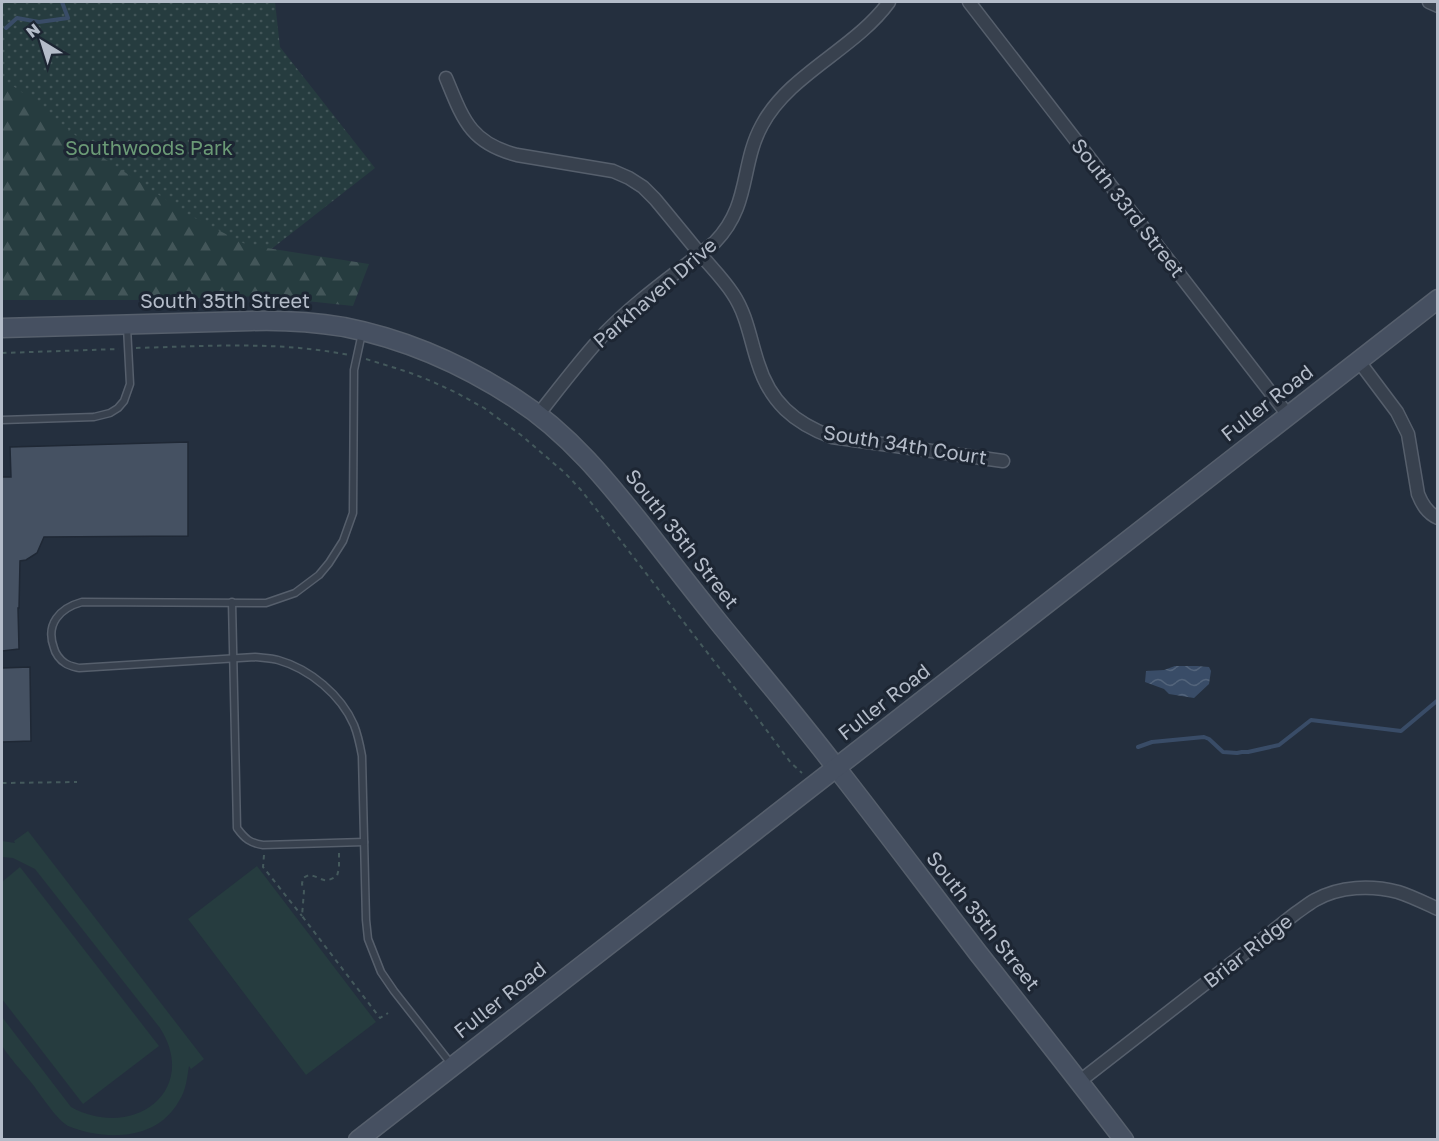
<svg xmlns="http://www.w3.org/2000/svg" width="1439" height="1141" viewBox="0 0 1439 1141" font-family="'Golos Text',sans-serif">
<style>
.grass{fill:url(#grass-dots)}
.forest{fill:url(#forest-firs)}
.pitch{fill:#263c3f}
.water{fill:url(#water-waves)}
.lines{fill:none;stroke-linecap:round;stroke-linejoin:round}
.stream{stroke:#394c67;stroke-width:4}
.building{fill:#455162;stroke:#1f2835;stroke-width:1.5}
.lane-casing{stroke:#565f6c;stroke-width:9}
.street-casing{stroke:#565f6c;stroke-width:15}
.secondary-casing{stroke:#565f6c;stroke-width:21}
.path{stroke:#44595c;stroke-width:2;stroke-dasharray:4.5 4.5;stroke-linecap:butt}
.lane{stroke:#38414e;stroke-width:6}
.street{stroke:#38414e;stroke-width:12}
.secondary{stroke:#465061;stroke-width:18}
.labels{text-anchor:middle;stroke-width:6;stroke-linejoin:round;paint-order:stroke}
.park-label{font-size:20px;fill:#6b9a76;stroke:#1d2633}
.street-label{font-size:20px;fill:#b4bcc9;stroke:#1d2633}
</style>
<defs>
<pattern id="grass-dots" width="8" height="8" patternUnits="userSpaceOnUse" patternTransform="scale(1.5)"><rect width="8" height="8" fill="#263c3f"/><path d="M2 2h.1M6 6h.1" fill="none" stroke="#435659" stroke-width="1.8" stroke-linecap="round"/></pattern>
<pattern id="forest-firs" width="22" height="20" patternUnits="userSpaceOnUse" patternTransform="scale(1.5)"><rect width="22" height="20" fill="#263c3f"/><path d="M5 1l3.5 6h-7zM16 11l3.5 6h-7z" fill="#435659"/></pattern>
<pattern id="water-waves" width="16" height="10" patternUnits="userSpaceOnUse" patternTransform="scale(1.5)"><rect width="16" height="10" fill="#394c67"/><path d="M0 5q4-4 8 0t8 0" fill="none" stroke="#53647b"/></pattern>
</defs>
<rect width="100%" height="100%" fill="#242f3e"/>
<polygon class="grass" points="2,2 275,2 280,47 375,168 215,293 2,298"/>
<polygon class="forest" points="2,79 19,90 105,159 189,215 247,245 369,264 353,306 260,296 133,300 2,300"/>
<g class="pitch">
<path d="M 28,831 L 204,1059 L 191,1069 L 189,1066 C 187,1078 186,1091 179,1101 C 157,1141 105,1141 68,1126 C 55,1118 40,1093 30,1081 C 24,1074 4,1051 2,1045 C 0,1039 1,1024 2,1017 L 71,1107 C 133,1141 200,1091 160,1028 L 35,869 L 13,858 L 2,857 L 2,841 L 15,843 L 14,841 Z"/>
<polygon points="257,866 376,1022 306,1075 188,919"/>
<polygon points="20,867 159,1046 83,1104 2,999 2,882"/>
</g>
<polygon class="water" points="1175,666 1197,666 1209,667 1211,671 1209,684 1194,698 1169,694 1164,689 1145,682 1146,671 1164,670"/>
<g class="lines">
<g class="stream">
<polyline points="6,28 17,18 39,22 68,18 62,2"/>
<polyline points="1138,747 1152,742 1204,737 1209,739 1223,752 1237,753 1242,752 1248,752 1279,745 1311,720 1401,731 1438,700"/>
</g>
</g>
<g class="building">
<polygon points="188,442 188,536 44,537 37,553 26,560 20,561 19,608 18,608 19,649 2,651 2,477 11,477 10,447"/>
<polygon points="30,667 31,741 2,742 2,668"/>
</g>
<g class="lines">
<defs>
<g id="lane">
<path d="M 362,333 L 354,370 L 353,513 L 343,541 L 329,563 L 319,575 L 295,593 L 266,603 L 82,602 C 60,608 45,624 54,648 C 55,653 60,660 65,663 C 69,666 75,667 79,668 L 255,657 C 263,658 271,658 278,660 C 310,669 341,695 354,725 C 358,735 360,745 362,756 L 366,920 L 368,939 L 381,972 L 394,991 L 452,1065"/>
<polyline points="2,420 94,417 110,413 118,408 124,401 130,384 127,327"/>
<path d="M 232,602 L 237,828 C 245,839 250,843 263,845 L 364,842"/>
</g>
<g id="street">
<polyline points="969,2 1288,415"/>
<polyline points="1429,2 1438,6"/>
<path d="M 446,78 C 463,119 470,143 517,155 L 613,171 L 629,178 L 643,187 L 655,199 C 671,218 686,237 701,255 C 712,268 724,280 733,294 C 747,315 750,339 758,363 C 770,402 794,423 832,437 L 1003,461"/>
<path d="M 1358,360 L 1397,412 L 1408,434 L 1418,494 C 1422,504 1427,513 1438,518"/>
<path d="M 538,415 C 560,387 581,359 605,333 C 638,299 678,272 715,242 C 751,205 740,165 762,125 C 789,74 855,49 889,2"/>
<path d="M 1080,1081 L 1296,913 C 1302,909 1308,904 1315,900 C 1340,886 1371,885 1398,892 C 1411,896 1425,903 1438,909"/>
</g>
<g id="secondary">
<path d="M 2,328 L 251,321 C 282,320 313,322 344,327 C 405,339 464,365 516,399 C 569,433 608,482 647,531 C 671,562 695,593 720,624 C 760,673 800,720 838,770 C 885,830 931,892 978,953 C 1027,1015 1076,1077 1124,1140"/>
<polyline points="358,1140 1438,299"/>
</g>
</defs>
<use href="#lane" class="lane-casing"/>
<use href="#street" class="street-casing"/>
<use href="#secondary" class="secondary-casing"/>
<g class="path">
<path d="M 136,348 C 207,346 279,341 349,355"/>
<polyline points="2,353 119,349"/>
<polyline points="366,359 408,372 431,381 457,393 484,408 521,435 565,473 581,490 611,528 744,700 791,763 802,773"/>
<polyline points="2,783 77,782"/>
<path d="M 339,853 L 339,868 L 337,876 C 322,885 323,877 309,875 L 303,878 L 302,884 L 304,891 L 302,916 L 380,1018 L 388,1013"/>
<polyline points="264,855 263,867 302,916"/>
</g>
<use href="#lane" class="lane"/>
<use href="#street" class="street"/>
<use href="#secondary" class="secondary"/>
</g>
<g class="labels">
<g class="park-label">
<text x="149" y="155">Southwoods Park</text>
</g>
<g class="street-label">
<text transform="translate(1128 208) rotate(52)" y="7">South 33rd Street</text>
<text transform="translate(655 293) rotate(-41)" y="7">Parkhaven Drive</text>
<text x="225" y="308">South 35th Street</text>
<text transform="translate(1267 403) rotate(-38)" y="7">Fuller Road</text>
<text transform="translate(905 445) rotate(9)" y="7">South 34th Court</text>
<text transform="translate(682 539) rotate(52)" y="7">South 35th Street</text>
<text transform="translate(884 702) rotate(-38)" y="7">Fuller Road</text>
<text transform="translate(983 921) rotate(52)" y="7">South 35th Street</text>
<text transform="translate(1248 951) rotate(-38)" y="7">Briar Ridge</text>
<text transform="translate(500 1000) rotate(-38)" y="7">Fuller Road</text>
</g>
</g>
<rect width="1439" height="1141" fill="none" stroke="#b4bcc9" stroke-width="6"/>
<g transform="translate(42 42) rotate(322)" stroke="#1d2633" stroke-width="4.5" paint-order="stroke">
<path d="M0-4.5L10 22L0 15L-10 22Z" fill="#b4bcc9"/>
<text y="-9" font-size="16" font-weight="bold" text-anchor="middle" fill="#b4bcc9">N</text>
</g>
</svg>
